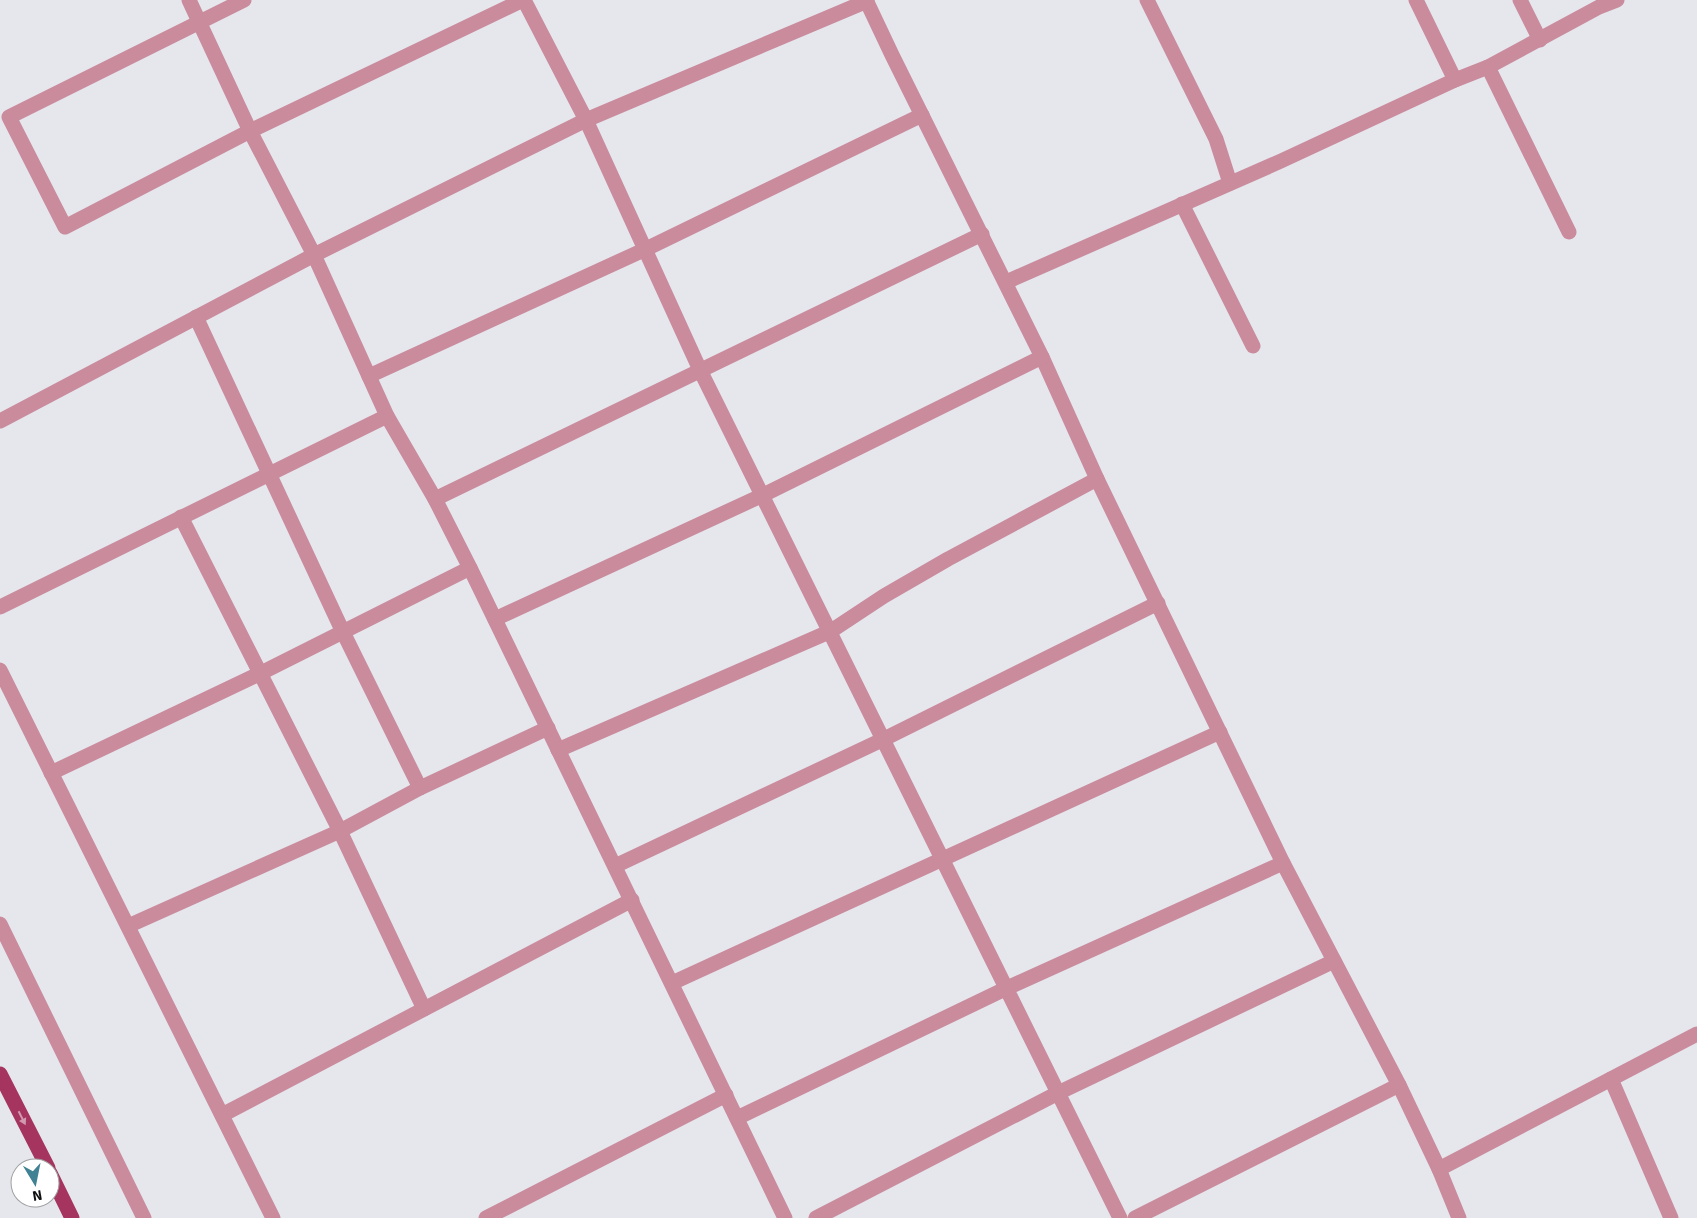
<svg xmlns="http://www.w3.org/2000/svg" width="1697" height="1218" viewBox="0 0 1697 1218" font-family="Signika,sans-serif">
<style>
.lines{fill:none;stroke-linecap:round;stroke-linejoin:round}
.minor{stroke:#ca8b9d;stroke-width:15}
.major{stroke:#a5355f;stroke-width:15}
.oneway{fill:#d29aaf}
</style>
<rect width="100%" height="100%" fill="#e5e7ed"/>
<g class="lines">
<g class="minor">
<polyline points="189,0 250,131 314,255 387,416 435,499 470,568 785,1218"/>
<polyline points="244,0 9,117 65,227 250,131 523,0"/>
<polyline points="524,0 586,120 700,370 1120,1218"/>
<polyline points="866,0 892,55 1042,357 1097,479 1283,863 1399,1085 1439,1169 1459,1218"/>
<polyline points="1147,0 1216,139 1230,183"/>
<polyline points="1416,0 1455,80"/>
<polyline points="1520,0 1540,40"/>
<polyline points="1488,67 1569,232"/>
<polyline points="1182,204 1253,346"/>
<polyline points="1006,282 1281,161 1455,80 1488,67 1599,7 1617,0"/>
<polyline points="196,317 342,630 420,788"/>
<polyline points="369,376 646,249 922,115"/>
<polyline points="0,421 314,255 586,120 867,1"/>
<polyline points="435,499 982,234"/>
<polyline points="181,517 340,831 424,1009"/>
<polyline points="0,607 387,416"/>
<polyline points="495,619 763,495 1042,357"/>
<polyline points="0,670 273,1218"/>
<polyline points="558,750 831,631 884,596 948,559 1097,479"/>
<polyline points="51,773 261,673 470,568"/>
<polyline points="615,866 884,739 1158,603"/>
<polyline points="0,924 144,1218"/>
<polyline points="128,926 340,831 420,788 548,728"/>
<polyline points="672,983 1220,732"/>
<polyline points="1611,1079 1671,1218"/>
<polyline points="222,1115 632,900"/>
<polyline points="737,1118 1007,988 1283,863"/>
<polyline points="1439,1169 1697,1034"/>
<polyline points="486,1218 726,1095"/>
<polyline points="816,1218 1058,1093 1334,961"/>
<polyline points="1135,1218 1399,1085"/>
</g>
<g class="major">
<polyline points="0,1074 48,1168"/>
<polyline points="50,1173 72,1218"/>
</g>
</g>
<defs><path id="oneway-solid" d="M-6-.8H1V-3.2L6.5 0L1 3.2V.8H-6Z" transform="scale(1.25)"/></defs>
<use class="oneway" href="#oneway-solid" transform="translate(22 1118) rotate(63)"/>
<g transform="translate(35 1183) rotate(170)"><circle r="24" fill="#ffffff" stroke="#9f9fa0"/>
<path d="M0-4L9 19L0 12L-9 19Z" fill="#408194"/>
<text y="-8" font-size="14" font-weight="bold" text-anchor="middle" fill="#101012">N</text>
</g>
</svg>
